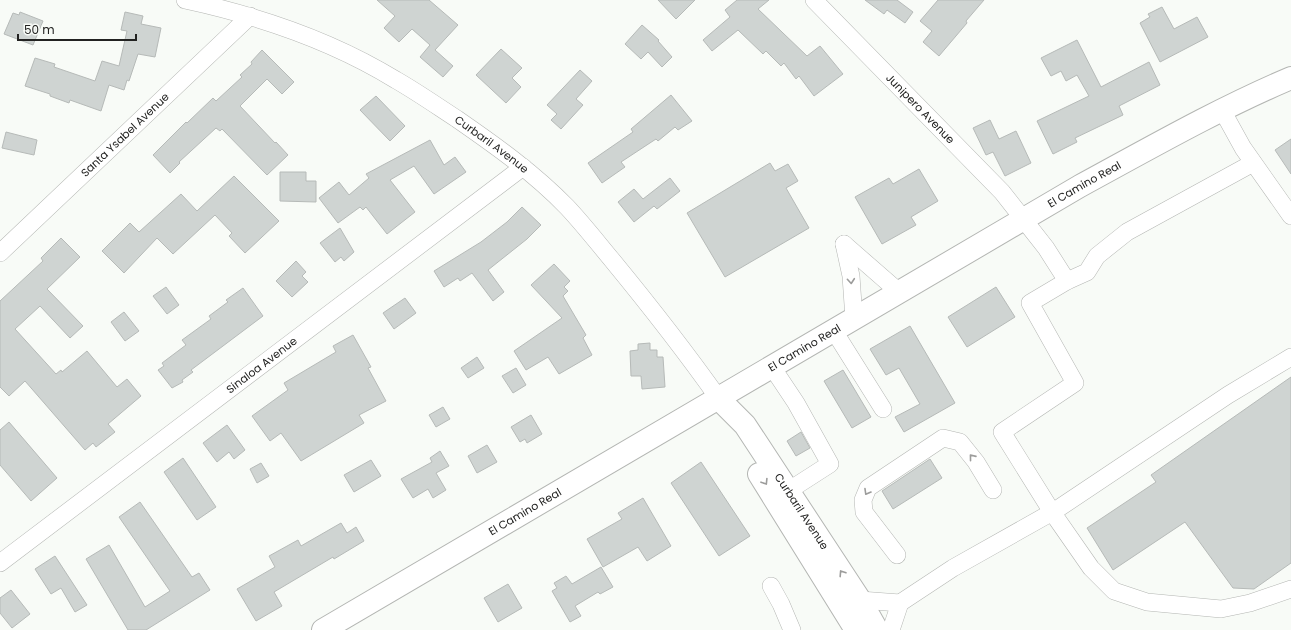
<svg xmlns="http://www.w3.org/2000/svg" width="1291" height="630" viewBox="0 0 1291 630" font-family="Poppins,sans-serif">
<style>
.building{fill:#cfd4d2;stroke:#b6bab8}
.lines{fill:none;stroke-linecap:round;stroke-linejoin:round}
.minor-casing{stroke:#b4b6b3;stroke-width:18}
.major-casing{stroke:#b4b6b3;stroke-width:24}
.minor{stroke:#fff;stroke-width:17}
.major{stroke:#fff;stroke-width:22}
.oneway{stroke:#9c9c9b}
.labels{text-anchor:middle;stroke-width:4;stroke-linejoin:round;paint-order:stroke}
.street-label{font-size:11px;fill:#222221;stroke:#f8fbf7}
</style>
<rect width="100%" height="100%" fill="#f8fbf7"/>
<g class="building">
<polygon points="377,0 429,0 458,25 435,50 453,66 443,77 420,57 430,45 412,29 399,42 384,28 395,16"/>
<polygon points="658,0 695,0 676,19"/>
<polygon points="737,0 769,0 758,9 807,56 820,46 843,74 814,96 799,76 796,79 784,63 781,66 766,51 763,54 738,30 712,51 703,40 730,17 725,10"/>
<polygon points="865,0 897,0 913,12 905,23 887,10 884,14"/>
<polygon points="938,0 984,0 966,21 967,23 939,56 923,42 932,31 920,21"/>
<polygon points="1162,7 1174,29 1197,17 1208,37 1160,62 1140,23 1150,17 1148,14"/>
<polygon points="20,12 43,21 33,45 4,34 13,13 19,15"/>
<polygon points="125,12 143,16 141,24 161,28 155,57 138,54 129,81 127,80 124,90 109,85 101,111 70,100 69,103 50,96 50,94 25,86 35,58 55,64 54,67 95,81 102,61 119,66 127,31 121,30"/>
<polygon points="642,25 659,40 658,41 672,57 662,67 648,52 641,59 625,44"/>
<polygon points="1077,40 1101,87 1149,62 1160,85 1119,106 1123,115 1075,138 1077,142 1053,154 1037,121 1089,96 1077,75 1066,81 1061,71 1051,76 1041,58"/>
<polygon points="501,49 522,68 512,78 521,87 506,103 476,75"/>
<polygon points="262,50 294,82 282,94 267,79 240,106 275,143 276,142 288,155 267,175 222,129 220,131 216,128 179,162 180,163 170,173 153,155 186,122 187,123 213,98 216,101 242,77 240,75 252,64 251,62"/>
<polygon points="580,70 592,81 576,99 583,105 561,129 551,120 557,114 547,105"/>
<polygon points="671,95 692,121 678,130 675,127 658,141 656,139 621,162 625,167 602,183 588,163 633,132 631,129"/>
<polygon points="376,96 405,126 390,141 360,110"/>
<polygon points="990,120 999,139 1016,131 1031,163 1005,176 993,152 986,155 973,128"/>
<polygon points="6,132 37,140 34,155 2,148"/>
<polygon points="1291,139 1291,174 1275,150"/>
<polygon points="430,140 444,165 455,157 466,172 434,194 414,166 390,180 415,212 387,234 366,207 363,210 360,207 338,223 319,198 339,182 349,195 369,178 366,174"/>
<polygon points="770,163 775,171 788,164 798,181 786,188 809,228 725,277 687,213"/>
<polygon points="919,169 938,201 911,217 916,225 882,244 855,197 889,178 893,184"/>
<polygon points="280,172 306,172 306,181 316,181 316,202 280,201"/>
<polygon points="234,176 279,221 245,253 229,236 232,233 215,215 173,254 157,238 124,273 102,251 130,223 139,232 181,194 197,211"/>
<polygon points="670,178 680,191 657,209 654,206 634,222 618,202 634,189 643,199"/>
<polygon points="522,207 541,225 527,239 488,270 504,292 493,301 472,273 460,281 458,278 444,287 434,271 481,242 507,222"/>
<polygon points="340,228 354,252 344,261 341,257 335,262 320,243"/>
<polygon points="61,238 80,257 47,289 83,326 70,338 40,306 15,329 56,374 61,370 62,372 87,351 117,387 127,379 141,396 108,424 115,432 96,447 93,443 85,450 25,381 9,396 0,387 0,301 43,261 41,258"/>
<polygon points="296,261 306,272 302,276 308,282 292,297 276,281"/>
<polygon points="554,264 570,281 564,287 568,291 563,296 586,335 583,338 592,355 559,374 548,357 526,370 514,351 562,318 531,285"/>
<polygon points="166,287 179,305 167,314 153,296"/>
<polygon points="996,287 1015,317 967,347 948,317"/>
<polygon points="243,288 263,316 191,370 193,372 182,380 183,382 172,388 158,370 164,366 162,363 186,345 182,340 211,319 209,316 228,302 226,300"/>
<polygon points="405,298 416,313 394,329 383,313"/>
<polygon points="124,312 139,331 125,341 111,322"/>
<polygon points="910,326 955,403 904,432 895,417 920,404 899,368 886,375 870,349"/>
<polygon points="353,335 371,367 368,368 386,401 359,415 364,423 301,461 281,433 270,441 252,416 288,390 284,383 336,352 333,346"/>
<polygon points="650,343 650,350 657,350 657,357 663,357 665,387 642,389 641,376 631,376 630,351 638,350 638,344"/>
<polygon points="477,357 484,368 468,378 461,368"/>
<polygon points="516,368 526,385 513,393 502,376"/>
<polygon points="843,370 871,417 852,428 824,381"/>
<polygon points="1291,377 1291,563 1254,589 1233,588 1185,522 1113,570 1087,528 1156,482 1151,475"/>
<polygon points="443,407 450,419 436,427 429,415"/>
<polygon points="531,415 542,434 527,443 525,439 520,442 511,427"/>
<polygon points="9,422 57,478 31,501 0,465 0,430"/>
<polygon points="227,425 245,450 234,459 229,452 217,462 203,443"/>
<polygon points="801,432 810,448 796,456 787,441"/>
<polygon points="487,445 497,462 477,473 468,456"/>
<polygon points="440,451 449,466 436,473 446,490 433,498 428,489 413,498 401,479 432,462 430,458"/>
<polygon points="183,458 216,507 197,520 164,472"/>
<polygon points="930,459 942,478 893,509 882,491"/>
<polygon points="371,460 381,476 354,492 344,475"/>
<polygon points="701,462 750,536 719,556 671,483"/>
<polygon points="261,463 269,476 257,483 250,469"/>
<polygon points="643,498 671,546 647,561 638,547 603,567 587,539 622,519 618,513"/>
<polygon points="140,502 192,577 199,573 210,590 146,630 128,630 86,559 109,545 145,607 170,591 119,517"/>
<polygon points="341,523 347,533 356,527 364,541 334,559 333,557 274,592 282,606 256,621 237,589 275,567 269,556 298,540 301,546"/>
<polygon points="55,556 87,605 75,612 61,588 51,594 35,569"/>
<polygon points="601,567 613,587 600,594 598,592 575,606 581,616 570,622 552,591 557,588 554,583 566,576 572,584"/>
<polygon points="508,584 522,608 498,622 484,598"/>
<polygon points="11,590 30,614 12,628 0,613 0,598"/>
</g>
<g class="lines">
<defs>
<g id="minor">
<path id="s1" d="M 185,0 C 259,16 331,40 396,80 C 417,92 437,106 457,119 C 496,146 534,173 567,207 C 583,224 597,242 612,260 C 649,305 685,351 719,399"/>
<path id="s2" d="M 814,0 L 1002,192 L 1046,248 L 1067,281"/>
<polyline points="1222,110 1243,148 1291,216"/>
<polyline points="1253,163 1127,232 1097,256 1087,272 1067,281 1030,303 1075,383 1002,432 1052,512 1091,568 1114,591 1147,602 1221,609 1250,603 1291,589"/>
<polyline points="844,244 851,276 854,319"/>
<polyline points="844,244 899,292"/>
<path id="s3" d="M 0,253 L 250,16"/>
<polyline points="834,331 883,409"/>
<polyline points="772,367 796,403 830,464 788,491"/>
<polyline points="897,555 864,512 863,500 868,488 943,438 960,442 976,462 993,490"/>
<path id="s4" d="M 0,563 L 523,167"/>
<polyline points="771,586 781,604 792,630"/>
<polyline points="860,600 900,603"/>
<polyline points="891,630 900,603 953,568 1056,510 1228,395 1291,357"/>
</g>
<g id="major">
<path id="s5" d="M 719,399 L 745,425 L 860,600 L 877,630"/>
<polyline points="759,474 856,630"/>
<path id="s6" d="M 323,630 L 1080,186 C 1150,148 1218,109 1291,78"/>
</g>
</defs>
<use href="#minor" class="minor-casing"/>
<use href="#major" class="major-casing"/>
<use href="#minor" class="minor"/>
<use href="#major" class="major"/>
</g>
<defs><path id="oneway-chevron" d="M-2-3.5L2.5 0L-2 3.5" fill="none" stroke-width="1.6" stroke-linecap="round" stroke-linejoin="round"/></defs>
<g class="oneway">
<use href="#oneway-chevron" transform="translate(851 281) rotate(85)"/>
<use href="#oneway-chevron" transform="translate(972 457) rotate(-129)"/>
<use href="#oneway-chevron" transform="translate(765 482) rotate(58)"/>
<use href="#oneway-chevron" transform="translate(867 492) rotate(120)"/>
<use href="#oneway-chevron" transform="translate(842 573) rotate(-123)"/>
</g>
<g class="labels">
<g class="street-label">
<text dy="4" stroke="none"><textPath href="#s2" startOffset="152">Junipero Avenue</textPath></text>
<text dy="4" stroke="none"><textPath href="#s3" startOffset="172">Santa Ysabel Avenue</textPath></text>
<text dy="4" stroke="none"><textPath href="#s1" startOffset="342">Curbaril Avenue</textPath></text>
<text dy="4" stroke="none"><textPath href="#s6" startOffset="882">El Camino Real</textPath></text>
<text dy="4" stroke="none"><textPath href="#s6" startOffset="558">El Camino Real</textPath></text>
<text dy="4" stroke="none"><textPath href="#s4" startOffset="328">Sinaloa Avenue</textPath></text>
<text dy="4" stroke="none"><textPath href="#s6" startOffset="234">El Camino Real</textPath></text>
<text dy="4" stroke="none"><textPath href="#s5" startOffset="140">Curbaril Avenue</textPath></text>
</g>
</g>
<path d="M18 34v6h118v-6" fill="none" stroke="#222221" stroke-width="2"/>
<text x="24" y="34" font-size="12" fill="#222221" stroke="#f8fbf7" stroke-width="3" paint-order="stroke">50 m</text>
</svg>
